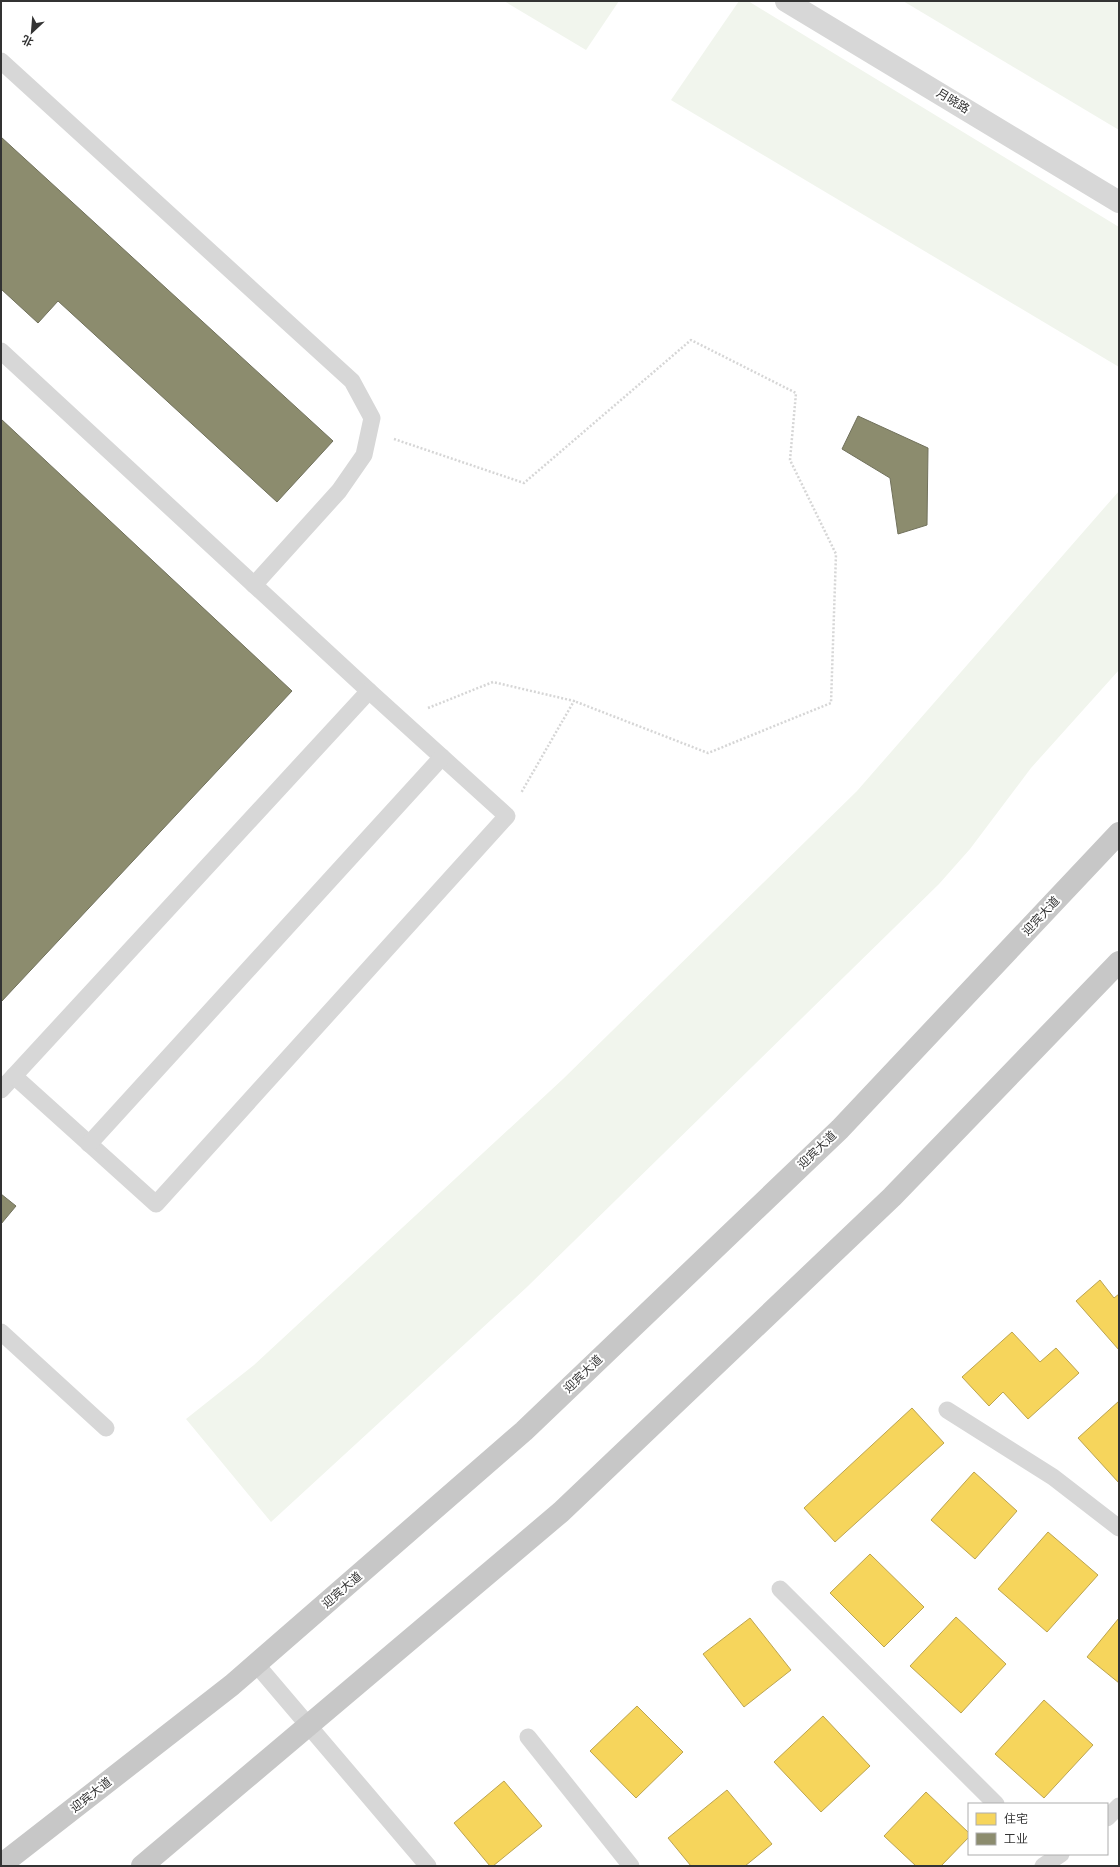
<svg xmlns="http://www.w3.org/2000/svg" width="1120" height="1867" viewBox="0 0 1120 1867" font-family="Mulish,'Noto Sans SC',sans-serif">
<style>
.green{fill:#f1f5ed}
.homes{fill:#f6d55c;stroke:#bca450}
.industry{fill:#8c8c6e;stroke:#71715c}
.lines{fill:none;stroke-linecap:round;stroke-linejoin:round}
.path{stroke:#d6d6d6;stroke-width:2.5;stroke-dasharray:2 2;stroke-linecap:butt}
.service{stroke:#d7d7d7;stroke-width:17}
.tertiary{stroke:#d7d7d7;stroke-width:22}
.trunk{stroke:#c7c7c7;stroke-width:22}
.labels{text-anchor:middle;stroke-width:4;stroke-linejoin:round;paint-order:stroke}
.street-label{font-size:12px;fill:#333;stroke:#fff}
</style>
<rect width="100%" height="100%" fill="#fff"/>
<g class="green">
<polygon points="504,1 619,1 586,50"/>
<polygon points="739,1 748,1 1119,227 1119,367 671,100"/>
<polygon points="903,1 1119,1 1119,130"/>
<polygon points="1119,491 1119,670 1031,768 970,849 939,884 527,1287 271,1522 186,1419 254,1365 563,1079 857,791"/>
</g>
<g class="homes">
<polygon points="1100,1280 1114,1298 1119,1294 1119,1350 1076,1301"/>
<polygon points="1012,1332 1040,1362 1056,1348 1079,1373 1028,1419 1003,1392 989,1406 962,1377"/>
<polygon points="1119,1401 1119,1483 1078,1438"/>
<polygon points="912,1408 944,1443 835,1542 804,1508"/>
<polygon points="974,1472 1017,1511 975,1559 931,1520"/>
<polygon points="1048,1532 1098,1575 1047,1632 998,1589"/>
<polygon points="870,1554 924,1607 884,1647 830,1593"/>
<polygon points="956,1617 1006,1664 961,1713 910,1666"/>
<polygon points="750,1618 791,1670 744,1707 703,1654"/>
<polygon points="1119,1618 1119,1683 1087,1657"/>
<polygon points="1044,1700 1093,1745 1044,1798 995,1754"/>
<polygon points="637,1706 683,1752 636,1798 590,1751"/>
<polygon points="823,1716 870,1766 821,1812 774,1762"/>
<polygon points="504,1781 542,1826 493,1866 490,1866 454,1823"/>
<polygon points="727,1790 772,1844 745,1866 691,1866 668,1838"/>
<polygon points="926,1792 969,1833 969,1837 941,1866 916,1866 884,1836"/>
</g>
<g class="industry">
<polygon points="1,137 333,441 277,502 58,301 38,323 1,289"/>
<polygon points="858,416 928,448 927,525 898,534 890,478 842,449"/>
<polygon points="1,419 292,691 1,1002"/>
<polygon points="1,1194 16,1206 1,1224"/>
</g>
<g class="lines">
<g class="path">
<polyline points="394,439 524,483 691,340 796,393 790,460 836,554 831,703 708,753 574,701"/>
<polyline points="428,708 493,682 574,701 521,793"/>
</g>
<g class="service">
<polyline points="1,61 352,381 372,418 364,455 339,491 254,585"/>
<polyline points="1,351 369,691 1,1090"/>
<polyline points="14,1076 156,1204 507,816 369,691"/>
<polyline points="89,1144 442,757"/>
<polyline points="1,1332 106,1428"/>
<polyline points="947,1410 1053,1477 1119,1528"/>
<polyline points="780,1589 996,1804"/>
<polyline points="256,1664 428,1866"/>
<polyline points="528,1737 631,1866"/>
<polyline points="1107,1818 1119,1806"/>
<polyline points="1043,1866 1061,1854"/>
</g>
<polyline class="tertiary" points="786,1 1119,202"/>
<g class="trunk">
<polyline points="1,1865 232,1685 524,1431 840,1129 1119,833"/>
<polyline points="142,1866 561,1512 892,1197 1119,962"/>
</g>
</g>
<g class="labels">
<g class="street-label">
<text transform="translate(953 101) rotate(31)" y="4">月晓路</text>
<text transform="translate(1041 916) rotate(-47)" y="4">迎宾大道</text>
<text transform="translate(817 1150) rotate(-44)" y="4">迎宾大道</text>
<text transform="translate(583 1374) rotate(-44)" y="4">迎宾大道</text>
<text transform="translate(342 1590) rotate(-41)" y="4">迎宾大道</text>
<text transform="translate(91 1795) rotate(-38)" y="4">迎宾大道</text>
</g>
</g>
<rect width="1120" height="1867" fill="none" stroke="#333333" stroke-width="4"/>
<rect x="968" y="1803" width="140" height="52" fill="#ffffff" stroke="#adadad"/>
<rect x="976" y="1813" width="20" height="12" fill="#f6d55c" stroke="#adadad"/>
<text x="1004" y="1823" font-size="12" fill="#333333">住宅</text>
<rect x="976" y="1833" width="20" height="12" fill="#8c8c6e" stroke="#adadad"/>
<text x="1004" y="1843" font-size="12" fill="#333333">工业</text>
<g transform="translate(32 32) rotate(206)" stroke="#ffffff" stroke-width="3" paint-order="stroke">
<path d="M0-3L7 15L0 10L-7 15Z" fill="#333333"/>
<text y="-6" font-size="11" font-weight="bold" text-anchor="middle" fill="#333333">北</text>
</g>
</svg>
